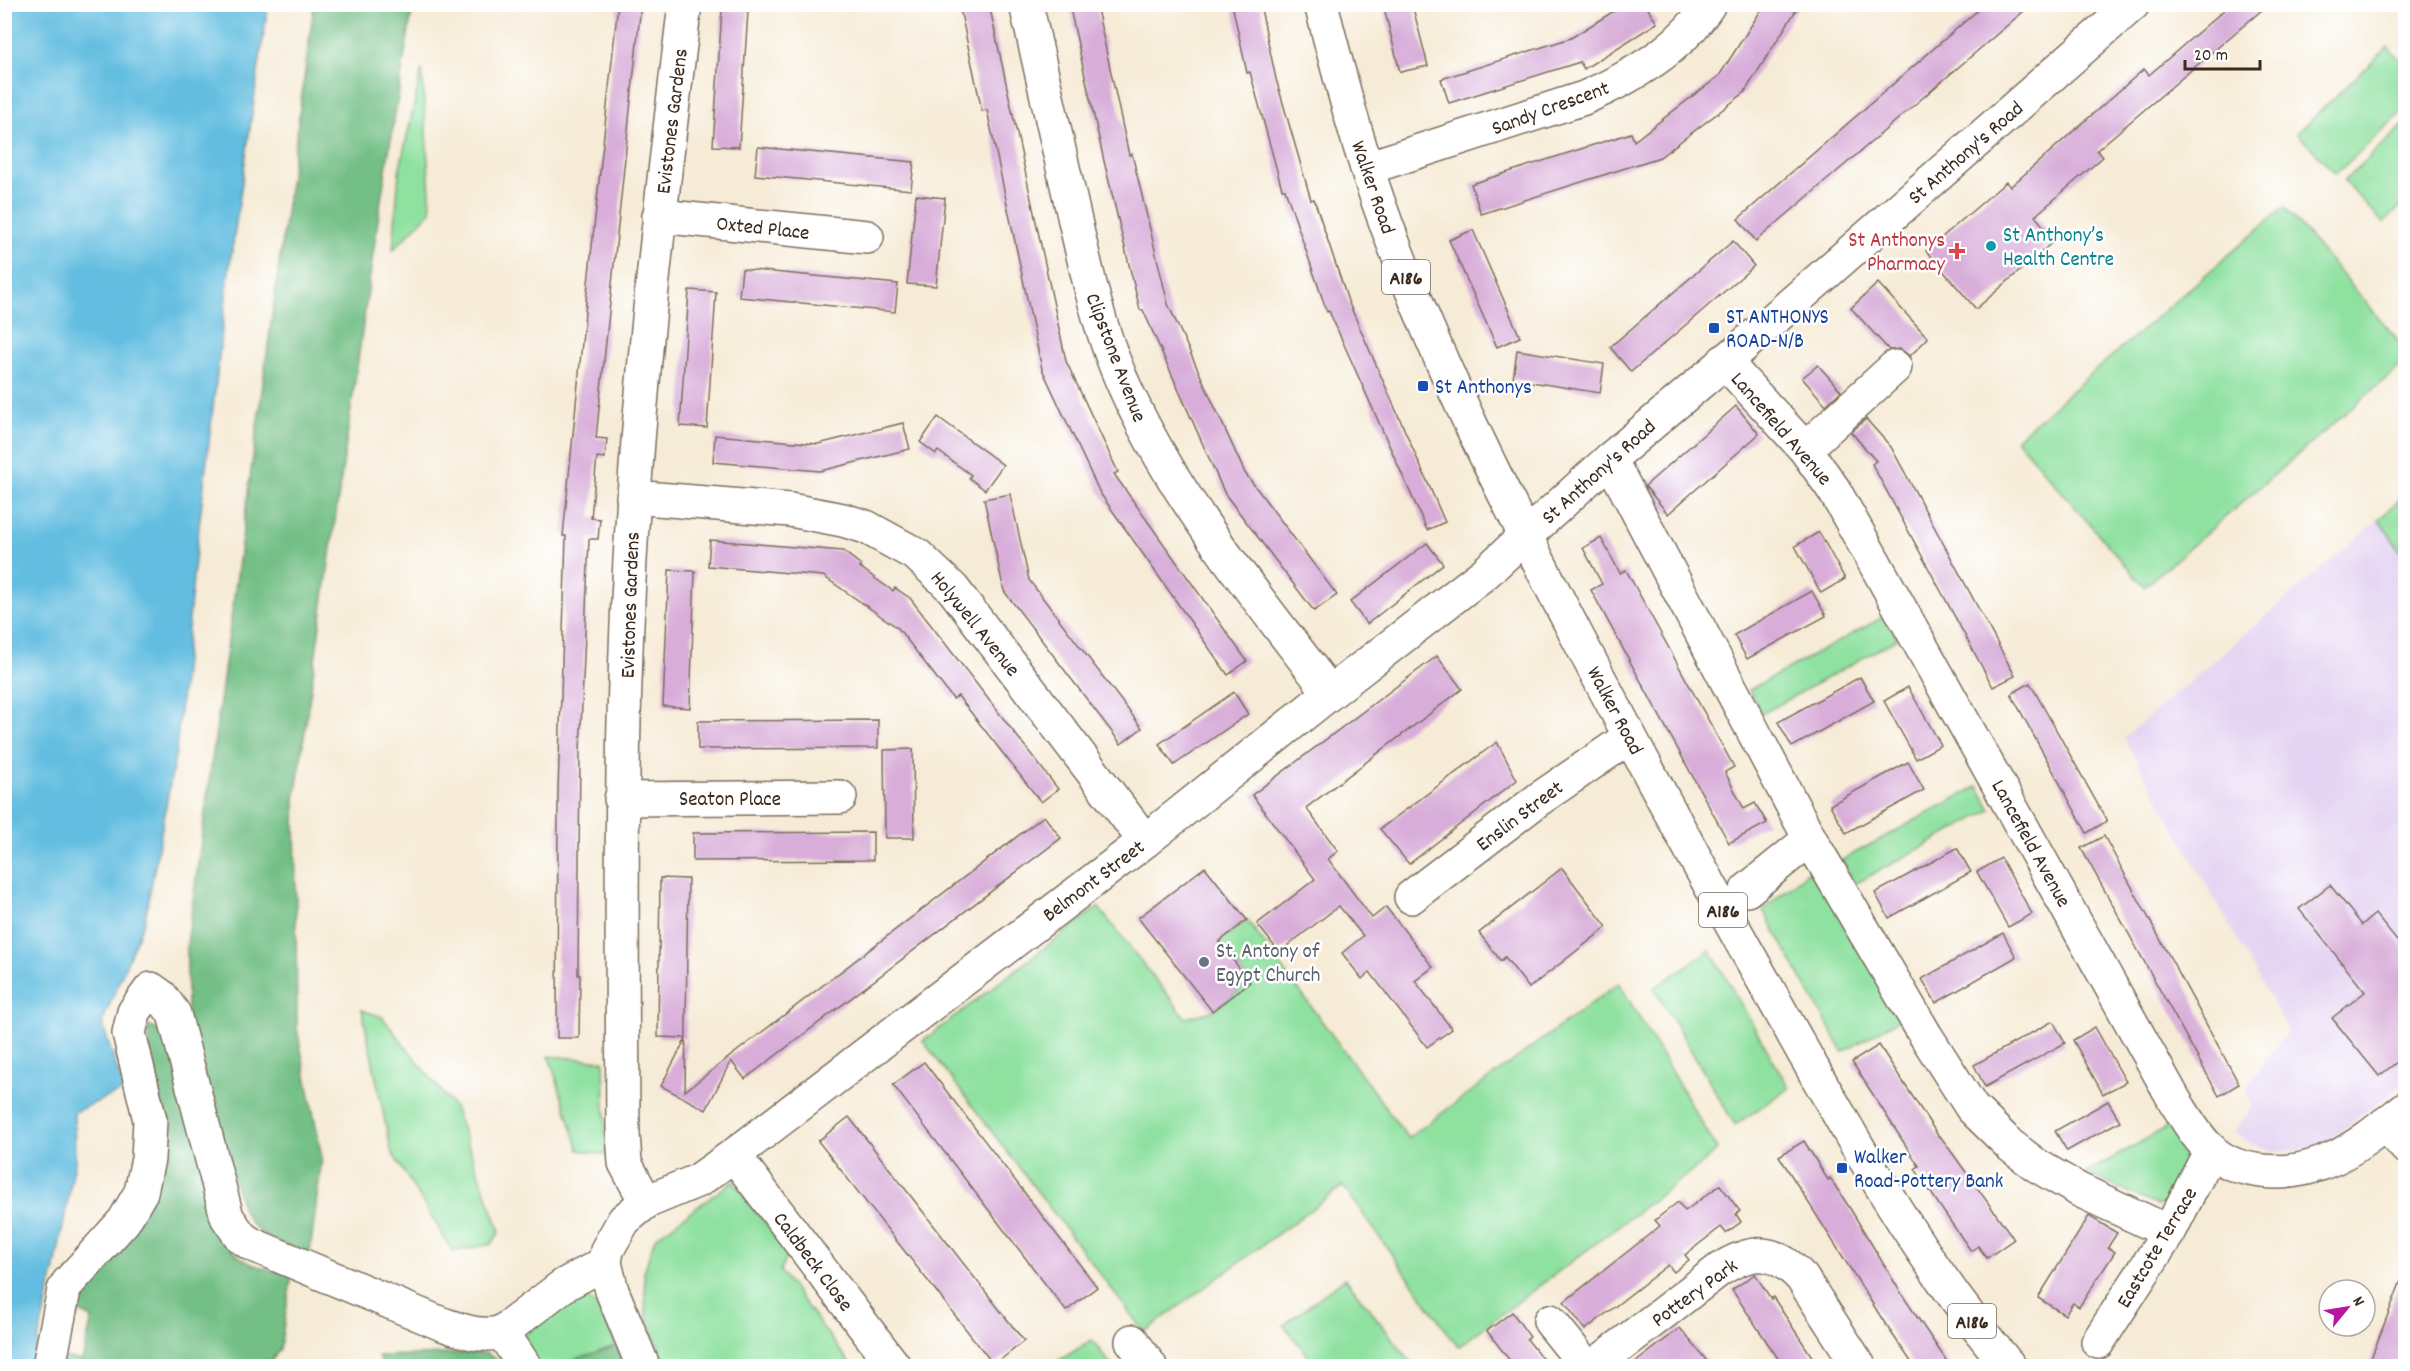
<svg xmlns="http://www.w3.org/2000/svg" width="2410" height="1371" viewBox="0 0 2410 1371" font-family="Dekko,sans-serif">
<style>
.built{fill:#e4d3f2}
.green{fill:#8fe1a0;stroke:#65865f;stroke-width:1.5}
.forest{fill:#73bf86;stroke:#577452;stroke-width:1.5}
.water{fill:#62bde0;stroke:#4e747f;stroke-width:1.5}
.building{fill:#d8add9}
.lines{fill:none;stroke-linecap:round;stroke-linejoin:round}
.minor-casing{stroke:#7c6e5e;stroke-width:36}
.major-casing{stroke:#7c6e5e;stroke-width:36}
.minor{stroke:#fff;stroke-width:33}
.major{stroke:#fff;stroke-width:33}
.culture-dot{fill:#0f9aa8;stroke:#fff;stroke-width:2}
.health-dot{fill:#e0444e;stroke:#fff;stroke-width:2}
.transit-dot{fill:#1a4fb4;stroke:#fff;stroke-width:2}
.worship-dot{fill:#6b7280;stroke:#fff;stroke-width:2}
.labels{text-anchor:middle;stroke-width:5;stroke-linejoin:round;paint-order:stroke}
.shield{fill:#fff;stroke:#766a62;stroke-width:1.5}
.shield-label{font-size:20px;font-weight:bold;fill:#3b2a1e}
.street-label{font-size:21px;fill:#3b2a1e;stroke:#fff}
.culture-label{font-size:21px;fill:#0d838f;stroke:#fff;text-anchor:start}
.health-label{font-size:21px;fill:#be3a42;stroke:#fff;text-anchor:end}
.transit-label{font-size:21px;fill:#164399;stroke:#fff;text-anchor:start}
.worship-label{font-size:21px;fill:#5b616d;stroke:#fff;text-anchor:start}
</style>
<rect width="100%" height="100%" fill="#fff"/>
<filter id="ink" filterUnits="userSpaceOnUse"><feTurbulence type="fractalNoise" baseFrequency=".0167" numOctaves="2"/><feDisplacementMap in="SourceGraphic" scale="12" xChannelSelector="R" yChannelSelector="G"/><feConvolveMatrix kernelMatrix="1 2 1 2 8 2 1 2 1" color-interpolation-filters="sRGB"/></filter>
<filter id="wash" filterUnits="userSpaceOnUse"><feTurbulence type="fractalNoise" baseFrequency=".008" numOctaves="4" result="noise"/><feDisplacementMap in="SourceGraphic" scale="24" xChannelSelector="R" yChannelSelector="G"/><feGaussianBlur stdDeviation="1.35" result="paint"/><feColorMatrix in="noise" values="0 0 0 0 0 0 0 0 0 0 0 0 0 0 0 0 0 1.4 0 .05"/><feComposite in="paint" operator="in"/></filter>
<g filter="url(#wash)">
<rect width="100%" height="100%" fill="#f6ebd6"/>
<polygon class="built" points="2379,519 2406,558 2405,1083 2325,1142 2298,1150 2274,1151 2251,1144 2233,1132 2253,1106 2246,1087 2288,1030 2124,738"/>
<g class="green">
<polygon points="2388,47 2405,65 2405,109 2336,174 2297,133"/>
<polygon points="422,69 431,211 393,250 399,172"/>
<polygon points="2405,124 2405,202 2383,223 2344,181"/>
<polygon points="2284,207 2405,348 2405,362 2144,587 2016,439"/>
<polygon points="2405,495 2405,558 2379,519"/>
<polygon points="1885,616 1897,639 1762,714 1749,690"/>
<polygon points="1978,786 1991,810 1855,884 1842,860"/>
<polygon points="1815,866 1902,1018 1843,1052 1763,910"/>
<polygon points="1098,907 1186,1018 1212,1011 1250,982 1219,942 1247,920 1408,1138 1619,983 1717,1149 1704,1162 1458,1347 1343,1186 1144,1332 923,1041"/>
<polygon points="1710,950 1789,1088 1735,1125 1654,988"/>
<polygon points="362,1010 382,1017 454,1107 500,1231 492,1244 453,1252 391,1151"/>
<polygon points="549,1056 604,1061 606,1155 579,1150"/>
<polygon points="2169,1126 2188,1154 2166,1203 2158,1206 2086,1173"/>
<polygon points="733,1181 788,1253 780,1271 852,1366 666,1366 646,1316 644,1272 655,1238"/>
<polygon points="1345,1278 1414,1366 1316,1366 1284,1325"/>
<polygon points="586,1298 601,1308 616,1346 555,1366 535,1366 525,1348 524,1336 567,1299"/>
<polygon points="1092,1340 1112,1366 1050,1366"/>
</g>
<g class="forest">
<path d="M 314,5 L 413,5 L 380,206 L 295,800 L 297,1029 L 322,1158 L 310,1253 C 279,1242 256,1240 242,1208 L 187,1016 L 187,945 Z"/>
<path d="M 147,1026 L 172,1034 L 226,1243 C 246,1268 262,1267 292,1275 L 280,1349 L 268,1366 L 58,1366 L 66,1357 L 82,1361 L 92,1318 L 74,1309 L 73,1297 L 157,1139 Z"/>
<polygon points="616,1346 624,1366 555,1366"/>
<polygon points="486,1353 506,1366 382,1366 378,1356"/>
</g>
<polygon class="water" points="5,5 268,5 229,271 193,578 176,752 145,919 102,1023 124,1090 74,1112 75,1162 56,1263 32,1366 5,1366"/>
<g id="blocks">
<g class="building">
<polygon points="618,4 641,4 596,438 607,439 605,458 597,457 591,518 600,519 598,539 589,539 580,751 578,975 580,975 579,1038 557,1038 558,791 566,536 563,536 586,302"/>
<polygon points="959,4 989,4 1066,361 1118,472 1114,474 1247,661 1228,675 1100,493 1042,369 987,110 982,111"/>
<polygon points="1069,4 1096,4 1129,155 1132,154 1168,304 1245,473 1337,595 1314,611 1225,494 1143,310 1140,310 1104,161"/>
<polygon points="1232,4 1260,4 1276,79 1311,200 1314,199 1348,301 1445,522 1427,530 1329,311 1327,312 1285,189 1282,189 1250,72 1247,73"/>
<polygon points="1383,4 1412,4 1428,66 1400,72"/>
<polygon points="1625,4 1645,4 1657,23 1584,69 1580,62 1449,103 1441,79 1571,38"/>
<polygon points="1765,4 1800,4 1744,93 1660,157 1481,214 1471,184 1631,133 1634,141 1719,76"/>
<polygon points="1985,4 2032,4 1756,241 1738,219"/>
<polygon points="2231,4 2269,4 2097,150 2103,157 2035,216 2055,240 1976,309 1926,251 2006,182 2010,187 2144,69 2149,75"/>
<polygon points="722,9 748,11 739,147 713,146"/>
<polygon points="758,147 914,162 911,190 755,175"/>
<polygon points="916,195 945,198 936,286 907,284"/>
<polygon points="1473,230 1520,337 1497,347 1449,240"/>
<polygon points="1733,241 1754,266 1631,372 1610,347"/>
<polygon points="742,269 898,284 895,312 739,297"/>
<polygon points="1878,283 1928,338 1910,356 1900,349 1889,350 1851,308"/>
<polygon points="689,290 716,292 707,428 680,426"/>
<polygon points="1517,350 1604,364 1600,393 1513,379"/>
<polygon points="1818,365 1841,391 1826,405 1802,378"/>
<polygon points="1736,406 1759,434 1668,514 1645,486"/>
<polygon points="938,417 1003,465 985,490 969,478 971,475 938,451 936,454 920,442"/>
<polygon points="1866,419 1891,447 2015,676 1993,687 1872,464 1876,461 1851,432"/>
<polygon points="903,423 910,449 820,471 713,462 715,435 818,444"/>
<polygon points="1010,494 1029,580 1142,728 1121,744 1004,591 984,499"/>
<polygon points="1819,532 1845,579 1821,593 1795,546"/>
<polygon points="1601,538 1620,573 1626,570 1734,767 1725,772 1744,809 1755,803 1767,823 1729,843 1591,590 1602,584 1583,548"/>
<polygon points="710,540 843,551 861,565 860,567 876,579 893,591 895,588 910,598 1058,789 1041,802 958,696 953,699 898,628 823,576 708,566"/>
<polygon points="1427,543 1443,564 1367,624 1350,602"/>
<polygon points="669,570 695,571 690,708 663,706"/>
<polygon points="1812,591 1826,616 1747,659 1734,635"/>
<polygon points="1437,656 1462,689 1306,808 1338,851 1328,859 1372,918 1386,907 1433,967 1415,981 1452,1029 1427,1047 1370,972 1362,979 1342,953 1363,936 1339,906 1279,952 1257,924 1315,879 1252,795"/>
<polygon points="1860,677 1874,701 1792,747 1778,722"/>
<polygon points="2030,683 2107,821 2087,833 2011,694"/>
<polygon points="1908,687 1941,745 1916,759 1884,701"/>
<polygon points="1234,692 1248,714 1174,765 1159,744"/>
<polygon points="878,720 878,748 698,749 698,721"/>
<polygon points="1497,742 1517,780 1409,864 1380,829"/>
<polygon points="913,749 914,838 885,838 884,750"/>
<polygon points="1908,762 1924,790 1846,833 1830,805"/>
<polygon points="1044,816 1061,838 745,1079 731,1061 706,1110 661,1086 686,1038 658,1037 660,878 688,879 685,1091"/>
<polygon points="873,832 873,860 693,861 693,833"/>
<polygon points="2104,836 2239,1084 2219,1096 2081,848"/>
<polygon points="1957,848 1971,872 1889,918 1875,893"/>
<polygon points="2001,858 2032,914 2008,927 1977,872"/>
<polygon points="1205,867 1247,920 1219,942 1250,982 1212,1011 1138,918"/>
<polygon points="1562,868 1607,927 1529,988 1505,957 1501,961 1479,933"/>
<polygon points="2330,885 2362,925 2375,914 2406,952 2406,1055 2379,1076 2332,1018 2365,992 2299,909"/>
<polygon points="2003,933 2016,957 1936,1003 1922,979"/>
<polygon points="2053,1021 2065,1043 1985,1087 1974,1065"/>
<polygon points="2095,1027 2126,1082 2103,1094 2073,1040"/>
<polygon points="1879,1045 1939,1137 1940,1136 2014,1239 1987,1258 1978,1246 1971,1251 1950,1221 1915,1169 1919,1166 1852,1062"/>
<polygon points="924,1062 1097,1287 1066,1311 893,1085"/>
<polygon points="2108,1101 2120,1121 2067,1151 2055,1131"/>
<polygon points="849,1117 1024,1341 994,1365 818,1141"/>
<polygon points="1804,1141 1828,1180 1830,1178 1851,1210 1901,1293 1950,1366 1914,1366 1886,1325 1779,1156"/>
<polygon points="1720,1185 1740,1211 1736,1214 1741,1222 1726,1233 1721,1227 1685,1255 1689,1260 1674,1272 1668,1265 1585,1330 1564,1302 1660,1226 1655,1220 1678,1202 1685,1211"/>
<polygon points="2089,1216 2117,1233 2108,1247 2115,1252 2079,1307 2073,1303 2065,1315 2038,1298"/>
<polygon points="2404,1273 2406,1366 2368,1366"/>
<polygon points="1755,1274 1771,1299 1773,1297 1818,1366 1783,1366 1732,1290"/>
<polygon points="1512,1312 1530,1337 1527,1339 1548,1366 1514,1366 1487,1331"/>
<polygon points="1680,1328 1711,1366 1631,1366"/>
</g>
</g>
</g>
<g filter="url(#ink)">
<use href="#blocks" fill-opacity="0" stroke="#7c6e5e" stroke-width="1.5"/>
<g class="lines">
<defs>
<g id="minor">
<path d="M 1026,4 C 1041,71 1056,137 1071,203 C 1085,264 1097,324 1122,381 C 1173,497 1254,593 1330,693"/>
<path d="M 1367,168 L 1584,98 C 1632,77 1681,49 1709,4"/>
<polyline points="659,216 867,237"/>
<path d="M 1724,361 L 1805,449 L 1834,490 L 2175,1101 C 2186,1118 2196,1137 2211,1150 C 2224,1163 2244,1169 2262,1171 C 2322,1178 2361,1143 2406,1108"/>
<polyline points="1805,449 1895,367"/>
<polyline points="1610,459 1810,839 1926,1036 1972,1108 2011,1146 2036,1165 2079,1190 2169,1232"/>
<polyline points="633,497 790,510 843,520 866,527 917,555 953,589 1145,841"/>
<polyline points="621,799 840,797"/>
<polyline points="1747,890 1810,839"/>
<polyline points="1411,897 1539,799 1630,737"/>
<polyline points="2385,1124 2406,1147"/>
<polyline points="734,1155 894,1366"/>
<path d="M 646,1202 L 625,1163 L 623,1133 C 622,920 619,708 634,496 C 645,332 665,168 685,4"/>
<polyline points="1550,1321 1586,1366"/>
<polyline points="502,1332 524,1365"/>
<polyline points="1132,1341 1150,1366"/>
<polyline points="2098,1342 2169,1232 2211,1150"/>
<path d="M 49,1366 L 64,1290 L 68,1283 L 124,1221 L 141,1192 L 148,1159 L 150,1120 L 129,1033 L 134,1012 L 151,989 L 161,996 L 174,1014 L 227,1217 L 241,1237 L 251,1244 L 442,1324 C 463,1331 481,1338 502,1332 L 564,1285 L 605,1263"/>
<polyline points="643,1366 612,1291 605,1263 607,1250 624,1220 646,1202 699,1180 734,1155 1145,841 1330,693 1485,573 1610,459 1734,354 2133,4"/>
<path d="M 1594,1366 L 1719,1270 C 1752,1249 1774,1248 1802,1278 L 1859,1366"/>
</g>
<path id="major" d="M 1321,4 C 1340,79 1360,154 1387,226 C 1439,368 1508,504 1578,638 C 1633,743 1688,847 1746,950 C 1825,1089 1905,1244 2009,1366"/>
</defs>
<use href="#minor" class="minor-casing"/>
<use href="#major" class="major-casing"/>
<use href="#minor" class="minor"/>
<use href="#major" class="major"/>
</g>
</g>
<circle class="culture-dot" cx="1991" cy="246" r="6"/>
<path class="health-dot" d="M1954 242h6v6h6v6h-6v6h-6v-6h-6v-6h6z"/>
<g class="transit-dot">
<rect x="1708" y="322" width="12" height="12" rx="3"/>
<rect x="1417" y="380" width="12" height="12" rx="3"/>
<rect x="1836" y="1162" width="12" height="12" rx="3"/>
</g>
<circle class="worship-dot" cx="1204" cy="962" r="6"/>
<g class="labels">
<g class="shield">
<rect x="1382" y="260" width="48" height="34" rx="4.5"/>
<rect x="1699" y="893" width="48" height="34" rx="4.5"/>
<rect x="1948" y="1304" width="48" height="34" rx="4.5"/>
</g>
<g class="shield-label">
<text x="1406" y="284">A186</text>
<text x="1723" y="917">A186</text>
<text x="1972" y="1328">A186</text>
</g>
<g class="street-label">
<text transform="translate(1550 107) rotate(-20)" y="7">Sandy Crescent</text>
<text transform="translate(671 121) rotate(-83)" y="7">Evistones Gardens</text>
<text transform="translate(1965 152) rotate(-41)" y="7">St Anthony's Road</text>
<text transform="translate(1374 187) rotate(71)" y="7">Walker Road</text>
<text transform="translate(763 227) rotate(6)" y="7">Oxted Place</text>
<text transform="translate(1117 357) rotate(69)" y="7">Clipstone Avenue</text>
<text transform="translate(1782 428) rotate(49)" y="7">Lancefield Avenue</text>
<text transform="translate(1598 471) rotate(-42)" y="7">St Anthony's Road</text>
<text transform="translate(629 605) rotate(-88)" y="7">Evistones Gardens</text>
<text transform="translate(976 623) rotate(51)" y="7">Holywell Avenue</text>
<text transform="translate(1616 710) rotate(62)" y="7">Walker Road</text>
<text x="730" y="805">Seaton Place</text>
<text transform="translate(1519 815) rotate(-37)" y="7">Enslin Street</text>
<text transform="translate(2032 843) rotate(61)" y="7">Lancefield Avenue</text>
<text transform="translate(1093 880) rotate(-37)" y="7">Belmont Street</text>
<text transform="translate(2156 1247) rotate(-59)" y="7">Eastcote Terrace</text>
<text transform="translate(814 1261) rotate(53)" y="7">Caldbeck Close</text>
<text transform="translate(1694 1292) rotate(-36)" y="7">Pottery Park</text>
</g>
<g class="culture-label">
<text x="2003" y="241">St Anthony’s<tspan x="2003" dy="24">Health Centre</tspan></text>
</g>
<g class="health-label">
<text x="1945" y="246">St Anthonys<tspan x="1945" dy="24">Pharmacy</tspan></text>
</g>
<g class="transit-label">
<text x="1726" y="323">ST ANTHONYS<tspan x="1726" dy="24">ROAD-N/B</tspan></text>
<text x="1435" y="393">St Anthonys</text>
<text x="1854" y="1163">Walker<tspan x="1854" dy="24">Road-Pottery Bank</tspan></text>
</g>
<g class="worship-label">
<text x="1216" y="957">St. Antony of<tspan x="1216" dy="24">Egypt Church</tspan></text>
</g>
</g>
<rect width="2410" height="1371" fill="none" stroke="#fff" stroke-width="24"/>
<g transform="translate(2347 1308) rotate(60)"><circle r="28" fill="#ffffff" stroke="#b1aaa5" stroke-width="1.5"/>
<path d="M0-4.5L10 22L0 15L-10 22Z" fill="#b5179e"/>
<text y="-9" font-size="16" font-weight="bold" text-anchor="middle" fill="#3b2a1e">N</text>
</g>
<path d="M2185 60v9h75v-9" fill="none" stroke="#3b2a1e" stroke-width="3"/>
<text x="2194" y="60" font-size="18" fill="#3b2a1e" stroke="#ffffff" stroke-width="4.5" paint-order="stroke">20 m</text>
</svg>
